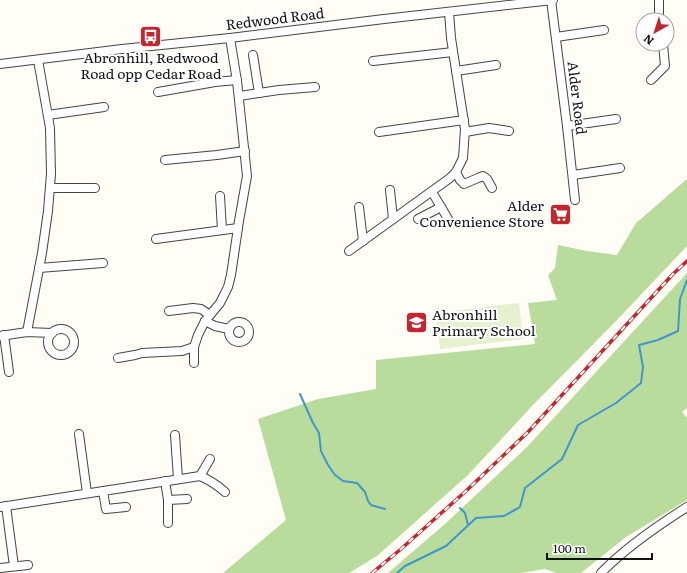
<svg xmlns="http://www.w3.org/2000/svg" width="687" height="573" viewBox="0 0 687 573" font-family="Literata,serif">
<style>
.forest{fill:#b9dc9c}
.pitch{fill:#e6f2cf}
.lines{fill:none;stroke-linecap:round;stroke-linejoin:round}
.stream{stroke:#3f96cf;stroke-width:2}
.minor-casing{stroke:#444;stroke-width:10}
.minor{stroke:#fff;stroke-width:8}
.rail-casing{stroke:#c4262e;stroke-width:3.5}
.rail{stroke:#fff;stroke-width:2;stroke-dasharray:6;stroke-linecap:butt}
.labels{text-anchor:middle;stroke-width:4;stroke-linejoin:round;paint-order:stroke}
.street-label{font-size:14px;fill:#111;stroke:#fff}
.poi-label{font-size:14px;fill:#111;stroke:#fff}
</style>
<rect width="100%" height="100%" fill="#fffdf5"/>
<g class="forest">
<polygon points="687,179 687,246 616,321 532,406 468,475 377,556 349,573 223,573 286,520 258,419 318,399 376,389 376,360 535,344 528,303 557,300 548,275 555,268 558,245 587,251 617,255 636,223"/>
<polygon points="687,273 687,408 682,412 687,418 687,500 626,537 581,573 556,573 545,569 521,573 388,573 446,523 527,447"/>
</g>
<polygon class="pitch" points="519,303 523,339 440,349 436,313"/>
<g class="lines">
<g class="stream">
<polyline points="300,394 313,423 319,433 321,451 328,465 335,475 343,481 357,483 365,492 368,501 371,505 385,509"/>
<polyline points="460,508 465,513 468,525"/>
<polyline points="397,573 405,566 446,546 476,518 504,516 520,507 525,488 562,459 578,425 616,403 641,383 643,367 639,345 658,340 678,331 680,299 687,280"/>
</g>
<defs>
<g id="minor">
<polyline points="551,0 567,126 575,200"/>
<polyline points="659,0 659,20"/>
<polyline points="556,37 604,30"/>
<polyline points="253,55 259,93"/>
<polyline points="373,61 453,52"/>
<polyline points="0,64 122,49 230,38 384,19 553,0"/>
<polyline points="456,71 496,65"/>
<polyline points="651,80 665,66 663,44"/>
<polyline points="158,92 215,82 237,80"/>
<polyline points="239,96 279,90 315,87"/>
<polyline points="48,115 104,107"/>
<polyline points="567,126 616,119"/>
<polyline points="379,132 464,120"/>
<polyline points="465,132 489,128 509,131"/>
<polyline points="165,160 217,155 245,151"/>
<polyline points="456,172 460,180 464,184 478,178 483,176 487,179 492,188"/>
<polyline points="573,175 620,168"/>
<polyline points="50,188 95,188"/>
<polyline points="390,190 393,219"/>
<polyline points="220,196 222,230"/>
<polyline points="359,207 363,241"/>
<polyline points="441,207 448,219"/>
<polyline points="418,219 441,207 432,192"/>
<polyline points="156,239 238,228"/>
<polyline points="349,251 450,178 456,172 463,158 465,129 451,38 449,12"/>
<polyline points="39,268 103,263"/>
<polyline points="169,311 193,308 201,309 210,315"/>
<polyline points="205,321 215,326 229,329"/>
<circle cx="239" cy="332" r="10"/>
<circle cx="61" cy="342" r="13"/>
<polyline points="27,332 42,253 48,211 51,174 50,128 38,60"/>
<polyline points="4,335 9,372"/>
<polyline points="0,336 27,332 52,333"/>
<polyline points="118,358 135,355 142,353 182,351 194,347"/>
<polyline points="194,363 194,347 198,335 205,321 220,303 228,287 231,275 239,221 247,176 237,81 230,38"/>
<polyline points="79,434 87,493"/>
<polyline points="175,435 178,479"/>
<polyline points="200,476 210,459"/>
<polyline points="165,481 168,500 187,499"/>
<polyline points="103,491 106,509 126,507"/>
<polyline points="168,500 168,523"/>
<polyline points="6,506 14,566"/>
<path d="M 0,507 L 200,476 C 210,480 217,485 225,492"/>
<polyline points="0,568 28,565"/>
<path d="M 601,573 C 626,547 657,526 687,507"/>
</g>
</defs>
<use href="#minor" class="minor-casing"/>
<use href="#minor" class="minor"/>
<defs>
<polyline id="rail" points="372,573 401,549 466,491 528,432 673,274 687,261"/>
</defs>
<use href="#rail" class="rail-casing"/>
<use href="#rail" class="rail"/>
</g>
<defs>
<symbol id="bus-square" viewBox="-11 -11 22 22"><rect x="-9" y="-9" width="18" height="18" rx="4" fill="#c4262e" stroke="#fff"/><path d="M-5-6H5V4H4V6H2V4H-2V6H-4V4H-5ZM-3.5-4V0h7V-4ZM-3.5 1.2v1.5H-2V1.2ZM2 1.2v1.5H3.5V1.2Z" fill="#fff"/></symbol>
<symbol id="supermarket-square" viewBox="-11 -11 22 22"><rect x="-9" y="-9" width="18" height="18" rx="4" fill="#c4262e" stroke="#fff"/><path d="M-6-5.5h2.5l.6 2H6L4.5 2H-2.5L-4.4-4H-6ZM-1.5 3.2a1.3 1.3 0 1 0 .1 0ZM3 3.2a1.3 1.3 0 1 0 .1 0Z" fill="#fff"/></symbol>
<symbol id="school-square" viewBox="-11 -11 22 22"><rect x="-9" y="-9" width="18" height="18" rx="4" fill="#c4262e" stroke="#fff"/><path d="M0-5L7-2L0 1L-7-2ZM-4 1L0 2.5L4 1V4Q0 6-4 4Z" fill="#fff"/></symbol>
</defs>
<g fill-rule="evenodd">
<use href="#bus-square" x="138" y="24" width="25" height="25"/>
<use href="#supermarket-square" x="548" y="202" width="25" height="25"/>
<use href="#school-square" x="404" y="310" width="25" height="25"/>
</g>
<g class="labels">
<g class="street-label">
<text transform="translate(275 19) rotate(-7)" y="5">Redwood Road</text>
<text transform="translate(577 98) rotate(83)" y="5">Alder Road</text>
</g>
<g class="poi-label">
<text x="151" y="63">Abronhill, Redwood<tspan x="151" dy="16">Road opp Cedar Road</tspan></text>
<text x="544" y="211" text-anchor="end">Alder<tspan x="544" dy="16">Convenience Store</tspan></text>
<text x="432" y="320" text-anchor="start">Abronhill<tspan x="432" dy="16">Primary School</tspan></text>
</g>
</g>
<g transform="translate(655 32) rotate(219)"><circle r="19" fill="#ffffff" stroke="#a0a0a0"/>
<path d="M0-3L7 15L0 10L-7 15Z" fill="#c4262e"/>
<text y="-6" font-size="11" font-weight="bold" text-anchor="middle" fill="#111111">N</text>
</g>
<path d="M547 553v6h105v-6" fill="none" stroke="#111111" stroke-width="2"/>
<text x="553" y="553" font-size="12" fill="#111111" stroke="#ffffff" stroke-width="3" paint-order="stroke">100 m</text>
</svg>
